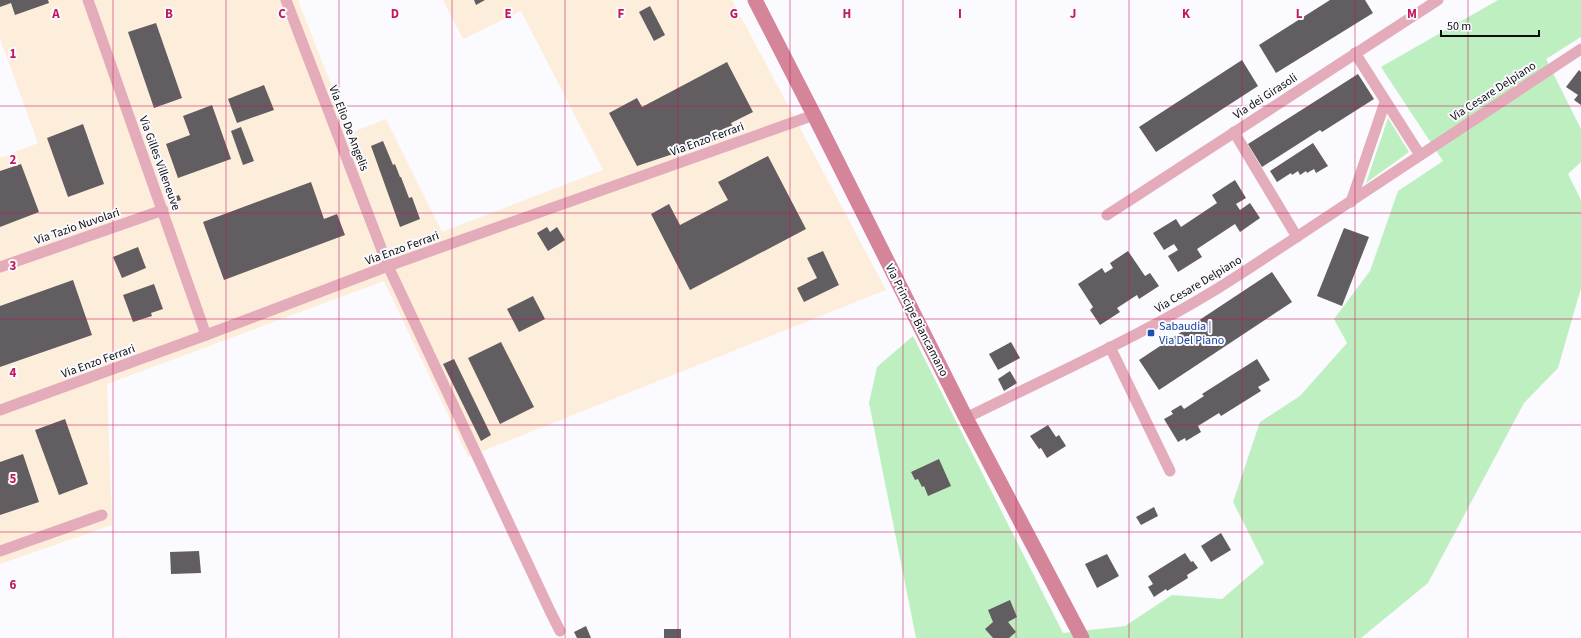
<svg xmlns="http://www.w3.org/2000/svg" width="1581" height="638" viewBox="0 0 1581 638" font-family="'Source Sans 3',sans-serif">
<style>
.industrial{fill:#fdeedb}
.green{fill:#beefc0}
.building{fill:#615d61}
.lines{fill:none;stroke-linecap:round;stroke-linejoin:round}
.street{stroke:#e4acba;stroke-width:11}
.secondary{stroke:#d5859a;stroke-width:15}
.grid{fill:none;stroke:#c2185b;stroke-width:1;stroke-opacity:0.55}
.transit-dot{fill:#1a4fb4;stroke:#fafaff;stroke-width:1.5}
.labels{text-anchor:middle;stroke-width:4;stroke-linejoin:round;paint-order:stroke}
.street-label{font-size:12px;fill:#0e0e10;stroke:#fafaff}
.transit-label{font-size:12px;fill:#164399;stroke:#fafaff;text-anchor:start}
.grid-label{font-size:13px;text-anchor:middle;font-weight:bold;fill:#c2185b;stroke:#fafaff;stroke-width:4;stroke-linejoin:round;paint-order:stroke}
</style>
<rect width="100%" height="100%" fill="#fafaff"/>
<polygon class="industrial" points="0,0 298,0 350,133 386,119 442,232 603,170 521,11 463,39 443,0 732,0 886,290 468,457 384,281 107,384 112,525 0,564 0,158 38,143 0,39"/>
<g class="green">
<polygon points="1498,0 1581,0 1581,37 1546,59 1581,129 1581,162 1568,174 1581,200 1581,288 1558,368 1524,403 1428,583 1361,638 916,638 869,403 877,367 913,336 1063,633 1125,626 1172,595 1222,599 1264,563 1233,502 1260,422 1300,396 1347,343 1334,319 1370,271 1398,191 1443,161 1381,67"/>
<polygon points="1388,118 1409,152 1366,183"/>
</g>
<g class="building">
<polygon points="0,0 48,0 49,3 15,15 11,3 0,7"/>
<polygon points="474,0 485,0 476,5"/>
<polygon points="1330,0 1365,0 1373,13 1276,73 1259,45"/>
<polygon points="650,6 665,35 654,41 639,12"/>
<polygon points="156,23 182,98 154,108 128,32"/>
<polygon points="1242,60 1258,86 1156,152 1139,127"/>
<polygon points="727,62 753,112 731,123 736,133 637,166 609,113 637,98 642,107"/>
<polygon points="1579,70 1581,72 1581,105 1574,100 1578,95 1566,87"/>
<polygon points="1358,74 1374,99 1322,132 1320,130 1262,167 1248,144"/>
<polygon points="264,85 274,110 237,123 228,99"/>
<polygon points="212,105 231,159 178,178 166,144 190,135 183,116"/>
<polygon points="83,124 104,184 68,197 47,138"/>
<polygon points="241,127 254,161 243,165 231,131"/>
<polygon points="383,141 393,165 395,164 400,177 401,177 409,198 412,197 420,219 400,227 371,146"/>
<polygon points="1313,143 1328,166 1316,173 1314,169 1307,173 1306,171 1300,175 1298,171 1292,175 1291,173 1277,182 1270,171"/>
<polygon points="768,156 806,229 690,290 651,214 669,204 680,225 728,200 718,182"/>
<polygon points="21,164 39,212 0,227 0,171"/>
<polygon points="1235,180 1246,198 1236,204 1240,210 1250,203 1260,218 1240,232 1235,224 1197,249 1202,257 1178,272 1168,256 1178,250 1174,244 1164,250 1153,233 1176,219 1181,227 1217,203 1212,195"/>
<polygon points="311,182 324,219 337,214 345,235 224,280 203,222"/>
<polygon points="179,195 181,200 175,202 174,197"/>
<polygon points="547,227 550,232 557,227 565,240 548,251 537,233"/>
<polygon points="1344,228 1369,237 1342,306 1317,296"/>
<polygon points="138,247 146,268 122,278 113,257"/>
<polygon points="823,251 839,285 804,302 797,288 817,278 807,258"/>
<polygon points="1128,251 1145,276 1150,273 1159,286 1139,299 1137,295 1117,308 1120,312 1100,325 1090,310 1093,307 1078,284 1102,268 1105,273 1113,268 1110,263"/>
<polygon points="1272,272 1292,302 1159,390 1139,360"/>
<polygon points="73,280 92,335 0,367 0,306"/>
<polygon points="154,284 163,309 151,313 152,316 133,322 123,295"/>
<polygon points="533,296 545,319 519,332 507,309"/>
<polygon points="501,342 534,407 500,424 468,358"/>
<polygon points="1011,342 1020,358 998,370 989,354"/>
<polygon points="454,359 491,435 481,441 443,364"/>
<polygon points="1257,359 1270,380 1258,387 1261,391 1221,416 1219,413 1198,426 1201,432 1186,441 1185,438 1178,442 1164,419 1173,414 1171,411 1181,405 1184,409 1204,396 1202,394"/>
<polygon points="1010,371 1017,383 1004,391 998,379"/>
<polygon points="65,419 88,484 59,495 35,430"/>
<polygon points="1048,425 1056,437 1059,435 1066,446 1047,458 1041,448 1039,449 1030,436"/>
<polygon points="23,454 39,502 0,515 0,462"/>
<polygon points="939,459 951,486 928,496 924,486 922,487 918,479 915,480 911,472"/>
<polygon points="1154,507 1158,516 1141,525 1136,517"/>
<polygon points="1221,533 1231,550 1211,562 1201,546"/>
<polygon points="199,551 201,573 171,574 170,552"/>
<polygon points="1185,553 1191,562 1193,561 1198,568 1187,575 1188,578 1167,591 1166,589 1154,597 1148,587 1153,584 1148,576"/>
<polygon points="1107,554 1119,576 1097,588 1085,564"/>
<polygon points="1010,600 1017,617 1008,622 1016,632 1009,638 993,638 985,629 993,622 988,610"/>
<polygon points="586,626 591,638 577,638 574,632"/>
<rect x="664" y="629" width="17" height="9"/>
</g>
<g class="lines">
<g class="street">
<polyline points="88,0 206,335"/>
<polyline points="286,0 388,266 550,611 560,631"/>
<polyline points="1355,53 1420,155"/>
<polyline points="1234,132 1297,237"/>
<polyline points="1351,202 1385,102"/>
<polyline points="1107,215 1438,0"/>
<polyline points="0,267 163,210"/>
<polyline points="1110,347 1170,471"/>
<polyline points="0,410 206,335 388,266 814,115"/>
<path d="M 966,418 C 1059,372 1155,330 1242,273 L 1581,49"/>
<polyline points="0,551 102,515"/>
</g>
<polyline class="secondary" points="755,0 814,115 966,418 1082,638"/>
</g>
<path class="grid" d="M 113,0 L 113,638M 226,0 L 226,638M 339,0 L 339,638M 452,0 L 452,638M 565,0 L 565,638M 678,0 L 678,638M 790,0 L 790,638M 903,0 L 903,638M 1016,0 L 1016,638M 1129,0 L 1129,638M 1242,0 L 1242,638M 1355,0 L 1355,638M 1468,0 L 1468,638M 0,106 L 1581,106M 0,213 L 1581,213M 0,319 L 1581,319M 0,425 L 1581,425M 0,532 L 1581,532"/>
<rect class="transit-dot" x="1147" y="329" width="8" height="8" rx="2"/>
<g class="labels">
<g class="street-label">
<text transform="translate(1493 91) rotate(-33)" y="4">Via Cesare Delpiano</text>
<text transform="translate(1265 96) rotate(-33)" y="4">Via dei Girasoli</text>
<text transform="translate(349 128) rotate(69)" y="4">Via Elio De Angelis</text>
<text transform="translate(707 139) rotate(-20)" y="4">Via Enzo Ferrari</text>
<text transform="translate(160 163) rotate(70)" y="4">Via Gilles Villeneuve</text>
<text transform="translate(77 226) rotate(-19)" y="4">Via Tazio Nuvolari</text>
<text transform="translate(402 248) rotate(-20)" y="4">Via Enzo Ferrari</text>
<text transform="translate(1198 284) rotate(-31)" y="4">Via Cesare Delpiano</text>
<text transform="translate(917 320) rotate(63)" y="4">Via Principe Biancamano</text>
<text transform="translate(98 361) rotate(-20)" y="4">Via Enzo Ferrari</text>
</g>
<g class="transit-label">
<text x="1159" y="330">Sabaudia |<tspan x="1159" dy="14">Via Del Piano</tspan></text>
</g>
</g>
<g class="grid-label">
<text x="56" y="18">A</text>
<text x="169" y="18">B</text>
<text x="282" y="18">C</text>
<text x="395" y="18">D</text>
<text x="508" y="18">E</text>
<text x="621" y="18">F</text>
<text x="734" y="18">G</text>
<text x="847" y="18">H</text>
<text x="960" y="18">I</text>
<text x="1073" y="18">J</text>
<text x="1186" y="18">K</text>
<text x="1299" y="18">L</text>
<text x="1412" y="18">M</text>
<text x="13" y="58">1</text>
<text x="13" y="164">2</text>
<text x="13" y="270">3</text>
<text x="13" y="377">4</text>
<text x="13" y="483">5</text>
<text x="13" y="589">6</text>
</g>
<path d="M1441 30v6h98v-6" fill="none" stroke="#0e0e10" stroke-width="2"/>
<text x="1447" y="30" font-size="12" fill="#0e0e10" stroke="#fafaff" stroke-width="3" paint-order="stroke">50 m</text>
</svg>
